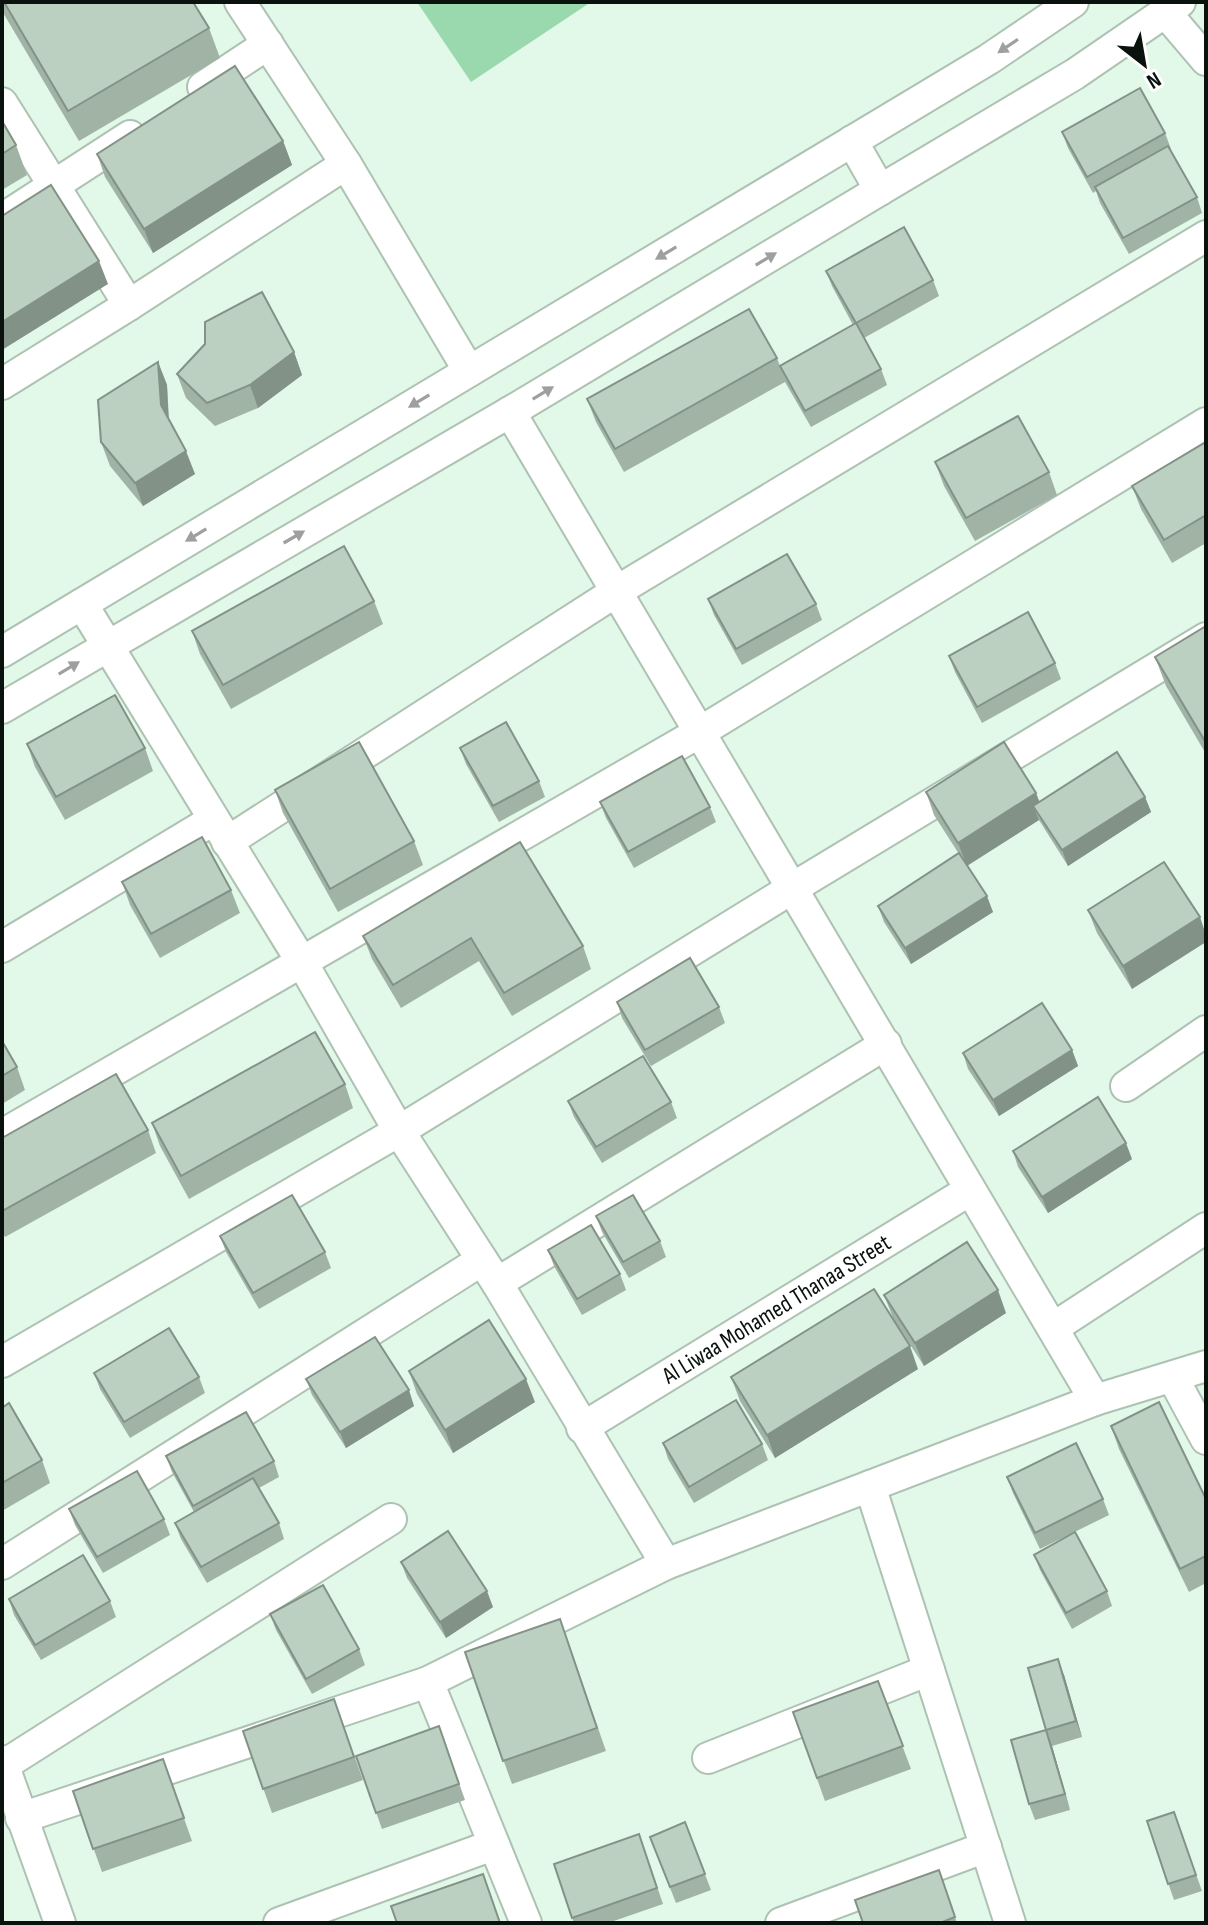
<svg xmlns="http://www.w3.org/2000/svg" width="1208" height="1925" viewBox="0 0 1208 1925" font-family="'Sofia Sans Condensed',sans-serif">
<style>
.green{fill:#9ad9ad}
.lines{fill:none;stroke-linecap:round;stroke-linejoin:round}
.street-casing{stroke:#adc2b2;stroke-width:34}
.street{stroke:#fff;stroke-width:30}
.wall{fill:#a1b3a5}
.shaded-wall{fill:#839286}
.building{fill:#bbd0c0;stroke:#839286;stroke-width:2}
.oneway{fill:#9da09e}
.labels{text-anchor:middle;stroke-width:6;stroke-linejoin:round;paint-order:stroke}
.street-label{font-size:24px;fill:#0a120d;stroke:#fefefe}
</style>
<rect width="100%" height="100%" fill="#e2f8e8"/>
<polygon class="green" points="417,2 591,2 471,82"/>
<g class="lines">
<defs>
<g id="street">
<polyline points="1166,13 1206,60"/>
<polyline points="203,87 268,44"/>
<polyline points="2,103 129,305"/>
<polyline points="852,141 880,190"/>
<polyline points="346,164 469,371"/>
<polyline points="2,219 130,136"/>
<polyline points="2,384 129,305 346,164 240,2"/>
<polyline points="510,412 1095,1400"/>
<polyline points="82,604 303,964 399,1131 497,1283 666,1564"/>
<polyline points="2,652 989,59 1073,2"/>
<polyline points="2,708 510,412 880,190 1075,74 1180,2"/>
<polyline points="227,842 617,591 1206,236"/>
<polyline points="2,947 213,820"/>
<polyline points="1126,1086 1206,1031"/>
<polyline points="2,1135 700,732 1206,423"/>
<polyline points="497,1283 886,1044"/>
<polyline points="1053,1328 1206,1228"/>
<polyline points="2,1362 399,1131 791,889 1206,638"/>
<polyline points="1173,1378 1206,1439"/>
<path id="s1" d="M 582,1428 L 970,1190"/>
<polyline points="870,1486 1010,1923"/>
<polyline points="2,1564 482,1260"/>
<polyline points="428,1682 526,1923"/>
<polyline points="708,1758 929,1670"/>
<polyline points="2,1761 60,1923"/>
<polyline points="4,1765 391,1519"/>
<polyline points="21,1818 428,1682 666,1564 1095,1400 1206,1366"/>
<polyline points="279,1923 493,1845"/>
<polyline points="781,1923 986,1847"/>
</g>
</defs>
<use href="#street" class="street-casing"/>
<use href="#street" class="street"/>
</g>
<g class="wall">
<polygon points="2,2 193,2 209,28 220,58 79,141 2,11"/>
<polygon points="2,121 16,145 27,175 2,190"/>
<polygon points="1062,132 1165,133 1171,149 1170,150 1197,197 1202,213 1129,254 1100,203 1096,191 1093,193 1068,148"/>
<polygon points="283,141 292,165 153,253 105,177 97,154"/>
<polygon points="826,271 933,280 939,296 864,338 881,369 887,385 811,427 785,382 624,472 596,422 587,399 777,358 780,366 853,325 832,286"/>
<polygon points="294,352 302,375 258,408 215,426 186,398 177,374"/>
<polygon points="158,362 167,385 169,419 195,474 143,506 110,466 101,442"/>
<polygon points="1206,442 1206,543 1172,563 1141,509 1132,486"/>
<polygon points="935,462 1049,472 1057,495 975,541 944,486"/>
<polygon points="708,599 816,604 822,620 742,665 714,615"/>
<polygon points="374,601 383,624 231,709 200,654 192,631"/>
<polygon points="1206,626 1206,754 1166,686 1155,657"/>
<polygon points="949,656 1055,663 1061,679 982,723 955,672"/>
<polygon points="27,744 145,748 153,771 65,820 35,767"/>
<polygon points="460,748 539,781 545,797 499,822 466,764"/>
<polygon points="275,790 414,841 423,865 338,912 283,813"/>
<polygon points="926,792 1036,793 1039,802 1145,797 1151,812 1068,866 1039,820 967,865 993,912 911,964 884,922 878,906 959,854 934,815"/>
<polygon points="600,802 710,807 716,822 634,868 606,818"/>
<polygon points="520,842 583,946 591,969 512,1016 479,961 401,1008 372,959 363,936"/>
<polygon points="1164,862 1132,989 1097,933 1088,910"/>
<polygon points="122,882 231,890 240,913 160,958 130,905"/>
<polygon points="617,1002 719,1007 725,1023 651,1066 622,1018"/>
<polygon points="2,1041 17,1067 25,1090 2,1104"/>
<polygon points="1072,1050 1078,1066 999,1116 968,1069 963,1053"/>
<polygon points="345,1084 353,1108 189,1199 160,1146 152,1123"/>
<polygon points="568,1101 671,1102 677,1118 602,1163 574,1117"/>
<polygon points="148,1130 156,1153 5,1237 2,1231 2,1138"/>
<polygon points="1013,1151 1132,1159 1048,1213 1018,1167"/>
<polygon points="596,1216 660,1241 666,1257 629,1278 602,1232"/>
<polygon points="220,1236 325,1252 331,1268 259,1309 226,1252"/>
<polygon points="548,1250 620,1274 626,1290 582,1315 554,1266"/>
<polygon points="884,1295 1006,1313 924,1366 893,1318"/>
<polygon points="918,1369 775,1458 740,1401 731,1377"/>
<polygon points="409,1371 535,1402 453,1453 417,1394"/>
<polygon points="94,1373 199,1377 205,1393 130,1438 100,1389"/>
<polygon points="306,1379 414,1406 346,1448 312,1395"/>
<polygon points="2,1408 42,1460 50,1483 2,1511"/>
<polygon points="1111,1426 1206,1499 1206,1583 1189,1592 1119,1449"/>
<polygon points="663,1443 762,1444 768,1460 694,1503 668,1459"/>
<polygon points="166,1456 274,1461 279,1477 259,1488 279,1523 284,1539 207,1583 181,1539 175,1523 194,1512 172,1472"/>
<polygon points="1007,1477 1103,1499 1109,1515 1040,1549 1013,1493"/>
<polygon points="69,1509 164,1519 170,1535 103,1573 75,1525"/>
<polygon points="1034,1555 1107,1591 1112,1606 1072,1629 1040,1570"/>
<polygon points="401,1562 493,1607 446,1638 407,1578"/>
<polygon points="9,1599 110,1601 116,1617 41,1660 14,1615"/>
<polygon points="270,1614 359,1649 365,1665 312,1694 276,1630"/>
<polygon points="560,1619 606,1751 512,1784 465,1652"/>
<polygon points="1064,1675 1082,1737 1052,1746 1070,1810 1035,1820 1029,1804 1046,1730"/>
<polygon points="878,1681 911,1769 825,1801 793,1712"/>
<polygon points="334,1699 363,1780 272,1813 243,1731"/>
<polygon points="439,1726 465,1800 382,1829 356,1756"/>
<polygon points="163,1759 192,1841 102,1872 73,1791"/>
<polygon points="1174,1812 1202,1891 1174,1900 1147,1821"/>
<polygon points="685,1822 711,1890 676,1903 650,1837"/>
<polygon points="639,1834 663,1904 608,1923 574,1923 554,1864"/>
<polygon points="939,1870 957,1923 863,1923"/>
</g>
<g class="shaded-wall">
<polygon points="283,141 292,165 153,253 144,229"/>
<polygon points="99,261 108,284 2,350 2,322"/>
<polygon points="294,352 302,375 258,408 250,385"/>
<polygon points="158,362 167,385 169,429 161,405"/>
<polygon points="186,451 195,474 143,506 135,483"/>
<polygon points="1036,793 1045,816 1033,806 1039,820 967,866 958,843"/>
<polygon points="1145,797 1151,812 1068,866 1062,850"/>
<polygon points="987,896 993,912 911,964 905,948"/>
<polygon points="1200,917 1206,935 1206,942 1132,989 1123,966"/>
<polygon points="1072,1050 1078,1066 999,1116 993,1100"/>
<polygon points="1126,1143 1132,1159 1048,1213 1042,1197"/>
<polygon points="998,1290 1006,1313 924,1366 915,1343"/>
<polygon points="910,1346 918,1369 775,1458 767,1435"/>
<polygon points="526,1379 535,1402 453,1453 445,1430"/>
<polygon points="409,1390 414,1406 346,1448 340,1432"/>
<polygon points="487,1591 493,1607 446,1638 440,1622"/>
<polygon points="1058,1659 1064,1675 1082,1737 1076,1721"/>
<polygon points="1046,1730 1052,1746 1070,1810 1065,1794"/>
</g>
<g class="building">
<polygon points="4,2 193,2 209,28 68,111"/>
<polygon points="235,66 283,141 144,229 97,154"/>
<polygon points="1140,88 1165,133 1087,177 1062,132"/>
<polygon points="2,121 16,145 2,154"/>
<polygon points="1168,146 1197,197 1123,238 1095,187"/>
<polygon points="51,185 99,261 2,322 2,216"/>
<polygon points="904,227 933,280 856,323 826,271"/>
<polygon points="262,292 294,352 250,385 207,403 177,374 205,344 205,322"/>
<polygon points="749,309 777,358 615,449 587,399"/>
<polygon points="856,323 881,369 805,411 780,366"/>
<polygon points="158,362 161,405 186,451 135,483 101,442 98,400"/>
<polygon points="1018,416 1049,472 966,518 935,462"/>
<polygon points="1206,442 1206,515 1164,540 1132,486"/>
<polygon points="344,546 374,601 223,685 192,631"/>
<polygon points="787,554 816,604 736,649 708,599"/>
<polygon points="1028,612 1055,663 977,707 949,656"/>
<polygon points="1206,626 1206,743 1155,657"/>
<polygon points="115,695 145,748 56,797 27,744"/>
<polygon points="506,722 539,781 493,806 460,748"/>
<polygon points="359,742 414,841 330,889 275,790"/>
<polygon points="1004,742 1036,793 958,843 926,792"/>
<polygon points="1117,752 1145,797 1062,850 1033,806"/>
<polygon points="682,756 710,807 628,852 600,802"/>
<polygon points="202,837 231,890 151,934 122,882"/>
<polygon points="520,842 583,946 504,993 471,938 393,985 363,936"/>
<polygon points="959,853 987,896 905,948 878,906"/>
<polygon points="1164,862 1200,917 1123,966 1088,910"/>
<polygon points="690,958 719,1007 645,1050 617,1002"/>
<polygon points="1042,1003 1072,1050 993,1100 963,1053"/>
<polygon points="315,1032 345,1084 181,1176 152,1123"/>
<polygon points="2,1041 17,1067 2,1076"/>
<polygon points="643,1056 671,1102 596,1147 568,1101"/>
<polygon points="116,1074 148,1130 2,1211 2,1138"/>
<polygon points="1098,1097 1126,1143 1042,1197 1013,1151"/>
<polygon points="292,1195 325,1252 253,1293 220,1236"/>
<polygon points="633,1195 660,1241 623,1262 596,1216"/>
<polygon points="591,1225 620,1274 577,1299 548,1250"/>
<polygon points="967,1242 998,1290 915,1343 884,1295"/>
<polygon points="874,1289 910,1346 767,1435 731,1377"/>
<polygon points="489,1320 526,1379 445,1430 409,1371"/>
<polygon points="169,1328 199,1377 124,1422 94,1373"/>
<polygon points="375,1337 409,1390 340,1432 306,1379"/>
<polygon points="736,1400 762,1444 689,1487 663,1443"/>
<polygon points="1159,1402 1206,1499 1206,1556 1180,1569 1111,1426"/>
<polygon points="9,1403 42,1460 2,1483 2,1408"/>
<polygon points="246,1412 274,1461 193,1506 166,1456"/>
<polygon points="1076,1443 1103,1499 1035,1533 1007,1477"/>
<polygon points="137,1471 164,1519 97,1557 69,1509"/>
<polygon points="253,1478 279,1523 201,1567 175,1523"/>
<polygon points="448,1531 487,1591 440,1622 401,1562"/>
<polygon points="1075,1532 1107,1591 1066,1613 1034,1555"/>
<polygon points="83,1555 110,1601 35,1645 9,1599"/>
<polygon points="323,1585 359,1649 306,1679 270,1614"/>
<polygon points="560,1619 597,1728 503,1761 465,1652"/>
<polygon points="1058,1659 1076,1721 1046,1730 1028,1668"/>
<polygon points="878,1681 903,1746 817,1778 793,1712"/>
<polygon points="334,1699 354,1757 263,1789 243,1731"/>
<polygon points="439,1726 459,1784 376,1813 356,1756"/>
<polygon points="1046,1730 1065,1794 1029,1804 1011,1740"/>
<polygon points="163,1759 184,1818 93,1849 73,1791"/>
<polygon points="1174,1812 1196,1875 1168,1884 1147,1821"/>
<polygon points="685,1822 705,1874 670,1887 650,1837"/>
<polygon points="639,1834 657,1888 572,1918 554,1864"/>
<polygon points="939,1870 955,1917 940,1923 863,1923 855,1900"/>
<polygon points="483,1874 500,1923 397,1923 391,1906"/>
</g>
<defs><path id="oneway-solid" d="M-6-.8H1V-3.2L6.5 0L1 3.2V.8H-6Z" transform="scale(2)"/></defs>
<g class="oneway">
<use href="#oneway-solid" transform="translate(1008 46) rotate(146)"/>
<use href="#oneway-solid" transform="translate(666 253) rotate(149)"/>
<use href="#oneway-solid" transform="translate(766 259) rotate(-31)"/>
<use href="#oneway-solid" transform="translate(543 393) rotate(-31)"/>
<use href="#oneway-solid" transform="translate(419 401) rotate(149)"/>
<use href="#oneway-solid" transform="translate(196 535) rotate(149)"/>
<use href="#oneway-solid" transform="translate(294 537) rotate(-30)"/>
<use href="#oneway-solid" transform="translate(69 668) rotate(-31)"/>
</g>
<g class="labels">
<g class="street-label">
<text dy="8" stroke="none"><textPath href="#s1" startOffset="228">Al Liwaa Mohamed Thanaa Street</textPath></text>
</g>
</g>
<rect width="1208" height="1925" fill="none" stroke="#0a120d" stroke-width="8"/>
<g transform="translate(1144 64) rotate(149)" stroke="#fefefe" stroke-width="6" paint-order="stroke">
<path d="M0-6L14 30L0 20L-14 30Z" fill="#0a120d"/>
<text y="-12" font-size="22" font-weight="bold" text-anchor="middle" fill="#0a120d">N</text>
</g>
</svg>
